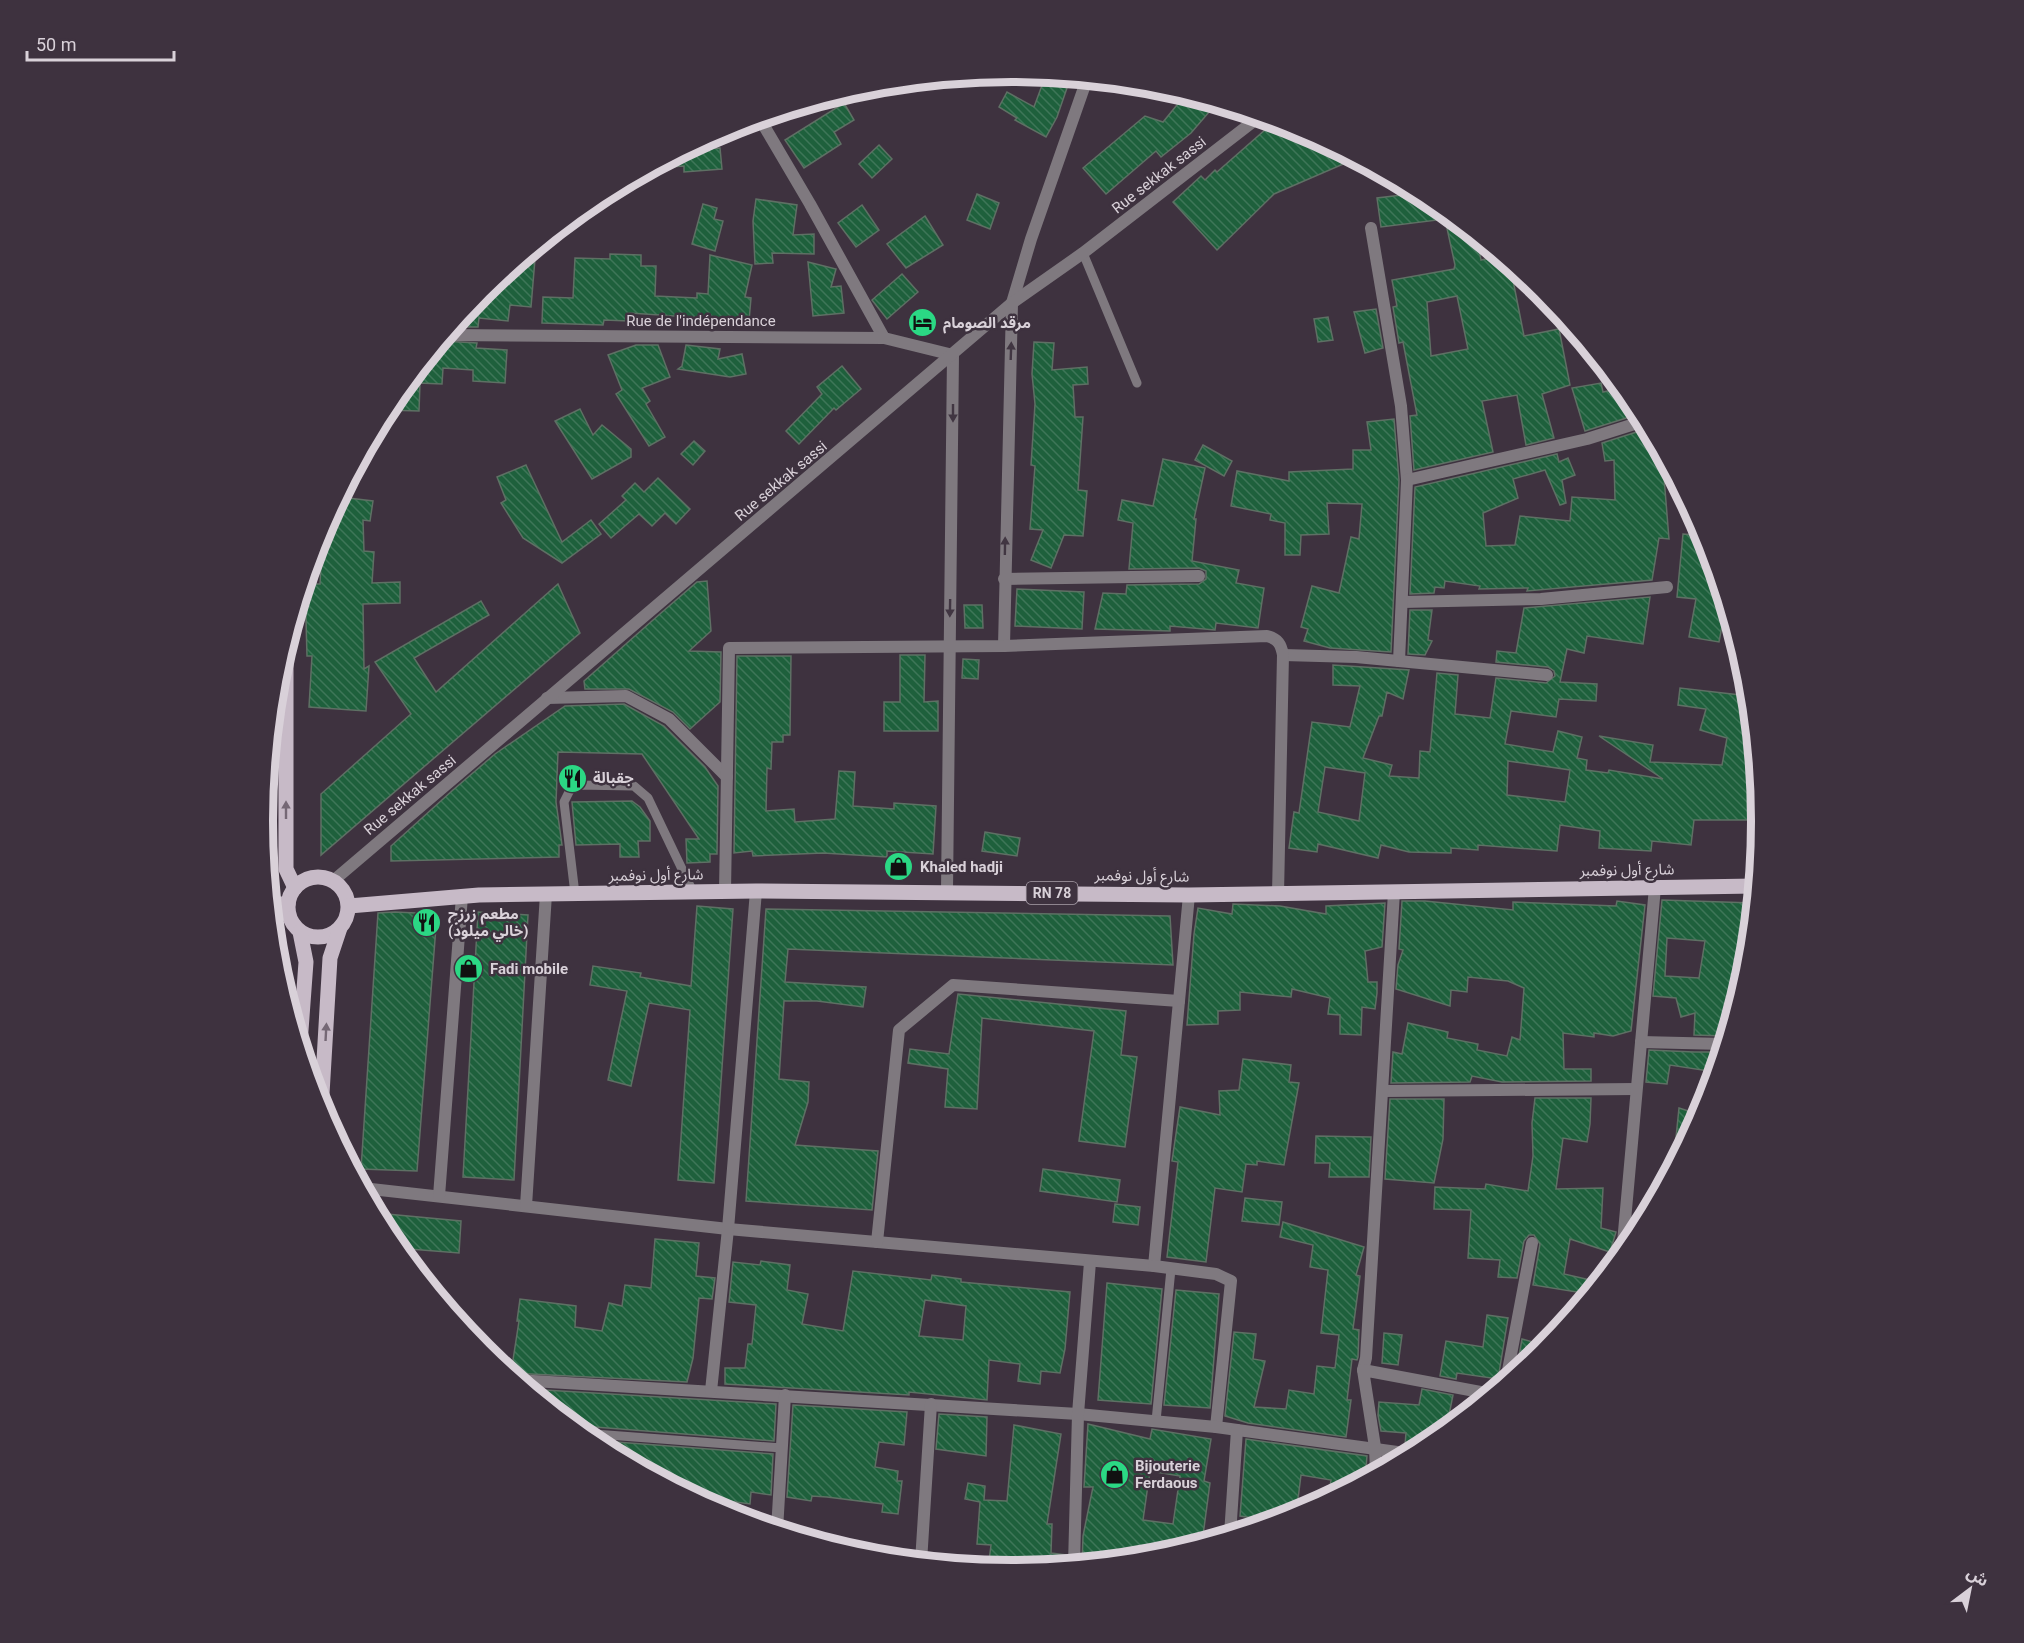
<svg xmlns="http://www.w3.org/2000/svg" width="2024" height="1643" viewBox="0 0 2024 1643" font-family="Roboto,'Noto Sans Arabic',sans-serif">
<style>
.building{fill:url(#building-back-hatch);stroke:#5e7064;stroke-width:1.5;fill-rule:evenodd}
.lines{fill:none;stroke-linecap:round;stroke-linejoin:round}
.service{stroke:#7f797f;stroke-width:9}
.minor{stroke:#7f797f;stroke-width:12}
.tertiary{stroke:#7f797f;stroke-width:12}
.primary{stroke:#c7bac7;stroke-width:15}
.oneway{fill:#413642}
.oneway2{fill:#756875}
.labels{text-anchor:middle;stroke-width:5;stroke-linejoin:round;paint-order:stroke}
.shield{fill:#3e323f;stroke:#aaa1ab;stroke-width:1.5}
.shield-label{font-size:14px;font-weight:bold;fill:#d9d1d9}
.street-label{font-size:15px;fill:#d9d1d9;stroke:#3e323f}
.poi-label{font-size:15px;font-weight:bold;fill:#d9d1d9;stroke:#3e323f;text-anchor:start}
.rim{fill:none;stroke:#d9d1d9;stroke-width:8}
</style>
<defs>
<pattern id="building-back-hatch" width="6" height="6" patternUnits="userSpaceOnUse" patternTransform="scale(1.5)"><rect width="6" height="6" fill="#1e603c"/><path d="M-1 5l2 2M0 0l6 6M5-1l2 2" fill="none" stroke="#3e7658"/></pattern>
</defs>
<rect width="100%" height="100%" fill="#3e323f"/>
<g class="building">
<polygon points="1044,80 1067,88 1057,117 1046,137 1015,120 1017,118 999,107 1007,92 1034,107"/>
<polygon points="1185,95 1216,104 1191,133 1161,157 1156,151 1106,194 1083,168 1145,116 1163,122"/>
<polygon points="844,103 854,120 834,132 841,144 804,168 785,140"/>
<polygon points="1274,122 1299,129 1355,159 1274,194 1217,250 1173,202 1201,176 1205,180 1215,170 1217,172"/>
<polygon points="879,145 892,159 872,178 859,164"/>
<polygon points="720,148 722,169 684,172 684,166 652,168 686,150"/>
<path d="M 1419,193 L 1477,238 L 1481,260 L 1499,256 L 1510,265 L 1524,336 L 1559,329 L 1570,385 L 1542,394 L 1554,438 L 1526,445 L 1517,395 L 1482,401 L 1493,452 L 1414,470 L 1410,416 L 1417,415 L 1403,342 L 1399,343 L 1393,307 L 1397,306 L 1392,280 L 1454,269 L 1455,265 L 1445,219 L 1381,227 L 1377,198 ZM 1457,296 L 1468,349 L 1431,356 L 1427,302 Z"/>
<polygon points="977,194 999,203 990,229 967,220"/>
<polygon points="756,199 797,205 793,235 814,234 814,254 772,253 773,263 755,264 753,221"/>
<polygon points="703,204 717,208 714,219 723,221 715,251 692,244"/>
<polygon points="862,205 879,230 856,247 838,223"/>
<polygon points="925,216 943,245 906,268 887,244"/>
<polygon points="536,247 531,307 510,305 508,321 479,318 478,327 453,327 483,291"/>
<polygon points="610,254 641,255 641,266 656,266 655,296 697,298 697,293 708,294 710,255 752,265 745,297 751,298 749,321 630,313 629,321 604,320 603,325 542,323 543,297 573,298 575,258 610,259"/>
<polygon points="808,262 836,269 831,287 841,286 844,313 813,316"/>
<polygon points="902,274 918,292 887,319 872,300"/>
<polygon points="1376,309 1383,348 1365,353 1354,312"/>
<polygon points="1328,317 1333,340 1318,342 1314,319"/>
<polygon points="442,341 477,343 476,348 507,350 505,383 473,381 473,370 443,368 442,384 419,383 420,367"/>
<polygon points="1034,342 1054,343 1052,370 1087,367 1088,384 1073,385 1075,417 1083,417 1078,490 1087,491 1083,536 1064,535 1051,568 1031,560 1043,530 1030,529 1035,466 1031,465 1035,404 1032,374"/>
<polygon points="636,345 658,345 670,377 642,388 650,401 646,404 665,437 649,446 616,394 622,390 608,355"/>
<polygon points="686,345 720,349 718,359 742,354 746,374 730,377 678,369 682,366"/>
<polygon points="842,366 861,389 836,410 834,408 799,444 786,431 822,394 817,387"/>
<polygon points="407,383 420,383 419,411 386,410"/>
<polygon points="1601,383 1603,392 1621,388 1639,414 1585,431 1572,388"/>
<polygon points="580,409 593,435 602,425 631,449 631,457 592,479 555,421"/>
<polygon points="1394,419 1399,480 1391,652 1330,648 1304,641 1308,629 1301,627 1312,586 1339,593 1351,537 1359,539 1362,504 1327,503 1329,534 1301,535 1300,555 1285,555 1285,523 1270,520 1271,514 1231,506 1237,471 1289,481 1289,472 1353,469 1353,450 1371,450 1367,422"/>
<polygon points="1643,430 1644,433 1650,433 1673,477 1664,477 1669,539 1659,538 1652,580 1527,591 1528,588 1479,589 1480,586 1445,581 1444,588 1435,587 1434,593 1410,594 1415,487 1557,454 1559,462 1568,458 1575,475 1562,480 1566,503 1560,505 1545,470 1513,479 1518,498 1483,513 1486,546 1515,545 1520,516 1570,521 1572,497 1615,500 1614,460 1605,461 1602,443"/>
<polygon points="694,441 705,451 693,465 681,454"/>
<polygon points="1203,445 1232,461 1224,476 1195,460"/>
<polygon points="1163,459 1205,468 1194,519 1196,519 1192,561 1239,570 1236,583 1264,588 1258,628 1216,623 1215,630 1170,626 1170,631 1095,629 1103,593 1126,594 1127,585 1199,584 1206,579 1206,571 1199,568 1129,569 1133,523 1118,520 1122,500 1153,506"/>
<polygon points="526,465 562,542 591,520 601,534 562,563 523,538 501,503 506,500 497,477"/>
<polygon points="658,478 690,509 676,524 665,513 652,526 639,514 611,538 599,524 626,500 622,496 635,483 644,492"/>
<polygon points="340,497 373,501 370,521 363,520 364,551 374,552 372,583 400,582 400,603 363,604 364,669 369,666 366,711 309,707 312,656 307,656 305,584 320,584 322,547 316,547 324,526 329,526 330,515"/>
<polygon points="1683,534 1705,536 1726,605 1719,642 1689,637 1696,599 1677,597"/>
<polygon points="707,581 711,631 689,651 721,652 720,702 690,729 673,712 629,689 585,689 584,681 661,613 697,582"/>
<polygon points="558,584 580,633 321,855 321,794 411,714 375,662 481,601 489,615 414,658 436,692"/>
<polygon points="1017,589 1084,592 1082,629 1015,626"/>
<path d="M 1650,597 L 1643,644 L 1587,636 L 1584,653 L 1567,649 L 1560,682 L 1597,684 L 1596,701 L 1559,699 L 1556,717 L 1511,711 L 1505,744 L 1553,752 L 1558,731 L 1582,737 L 1577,758 L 1587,760 L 1586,770 L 1608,773 L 1609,770 L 1663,779 L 1599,736 L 1653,745 L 1650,762 L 1722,765 L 1727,738 L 1700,730 L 1706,709 L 1678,705 L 1680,688 L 1749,696 L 1761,820 L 1694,820 L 1691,845 L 1652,841 L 1651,851 L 1599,848 L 1600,831 L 1560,825 L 1557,851 L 1478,845 L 1478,850 L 1451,848 L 1451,853 L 1409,852 L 1381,845 L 1378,858 L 1318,844 L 1317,852 L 1289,848 L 1294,812 L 1299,813 L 1312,722 L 1350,727 L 1360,686 L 1333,685 L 1333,665 L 1409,670 L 1403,699 L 1387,692 L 1382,716 L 1379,716 L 1363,758 L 1392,765 L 1389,776 L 1419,778 L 1420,751 L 1430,752 L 1437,673 L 1458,675 L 1455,714 L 1490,718 L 1496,678 L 1546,683 L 1555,676 L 1554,671 L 1548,667 L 1496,662 L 1497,651 L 1516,653 L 1524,608 ZM 1508,761 L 1570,770 L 1565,802 L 1507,795 ZM 1325,767 L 1365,773 L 1359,821 L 1318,812 Z"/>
<polygon points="964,605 982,605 983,628 965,628"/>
<polygon points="1410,610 1432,610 1428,640 1432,641 1425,655 1408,654"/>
<polygon points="900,655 925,655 924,702 938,701 938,731 884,731 884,702 900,702"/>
<polygon points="737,656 791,656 790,735 783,735 783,742 772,742 771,769 767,768 766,811 794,809 795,822 835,819 839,771 855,772 853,806 894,809 894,803 936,806 933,854 887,851 887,857 823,853 753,856 752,851 734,853"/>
<polygon points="963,659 979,660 978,679 962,678"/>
<polygon points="624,704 664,726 705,767 718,786 717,854 710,854 710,862 687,863 686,839 699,839 642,754 558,752 556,802 562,845 559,845 559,857 391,861 391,846 453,790 495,754 565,706"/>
<polygon points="632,801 640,807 650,821 650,841 638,841 639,857 620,857 620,844 576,845 572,802"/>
<polygon points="985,832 1020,838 1017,856 982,851"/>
<path d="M 1662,900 L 1753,903 L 1750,933 L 1746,933 L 1738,999 L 1726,1036 L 1694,1035 L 1695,1013 L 1681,1017 L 1676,998 L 1653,996 ZM 1667,938 L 1705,941 L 1699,978 L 1665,976 Z"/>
<polygon points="1402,901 1425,901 1513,910 1513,902 1616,906 1617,901 1645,905 1631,1031 1613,1036 1594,1033 1594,1037 1563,1033 1564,1069 1591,1069 1591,1081 1502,1082 1472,1076 1470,1082 1391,1083 1393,1052 1402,1054 1408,1023 1448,1032 1447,1038 1478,1044 1477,1050 1507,1056 1512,1037 1520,1040 1524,988 1508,981 1468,977 1467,992 1451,990 1450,1006 1396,989 1398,965 1403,950 1399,949"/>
<polygon points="1385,903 1382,947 1365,951 1368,982 1377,982 1377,993 1375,1009 1362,1007 1361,1035 1340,1034 1340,1015 1328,1014 1330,998 1292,989 1291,997 1240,992 1240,1010 1218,1011 1218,1024 1187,1025 1194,934 1198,908 1232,914 1233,904 1280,906 1326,914 1326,906"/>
<polygon points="697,906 733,909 714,1183 678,1180 690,1010 649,1003 631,1086 608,1080 627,991 590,985 593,966 641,973 640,977 691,986"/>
<polygon points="766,909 1170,916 1173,965 788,949 785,982 866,987 863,1007 817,1001 784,1001 779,1079 809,1082 808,1102 795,1145 878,1151 872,1210 746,1201"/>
<polygon points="395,912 437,914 417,1171 361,1169 378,913"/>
<polygon points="478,912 528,915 514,1180 463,1177"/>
<polygon points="958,994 1126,1011 1121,1055 1137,1057 1125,1147 1079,1141 1094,1031 982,1018 977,1109 945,1107 948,1069 908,1063 910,1049 949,1054"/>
<polygon points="1649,1050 1694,1052 1721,1052 1715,1072 1670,1065 1667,1084 1646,1082"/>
<polygon points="1243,1059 1291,1065 1289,1082 1299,1083 1284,1165 1257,1161 1257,1165 1246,1164 1242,1192 1215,1188 1206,1262 1167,1257 1178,1162 1172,1161 1180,1107 1220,1115 1219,1091 1239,1090"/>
<polygon points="1535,1098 1591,1098 1590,1124 1587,1142 1563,1138 1556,1189 1603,1188 1601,1228 1616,1232 1610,1252 1570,1239 1564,1274 1599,1282 1589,1294 1533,1285 1540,1244 1534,1235 1529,1235 1524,1241 1517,1278 1498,1277 1500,1260 1468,1258 1471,1210 1434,1209 1435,1187 1485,1189 1486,1184 1528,1191 1533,1156 1532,1123"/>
<polygon points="1390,1099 1444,1099 1443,1139 1434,1183 1385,1179"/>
<polygon points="1679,1108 1698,1114 1694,1129 1673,1167"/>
<polygon points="1316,1136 1371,1137 1369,1177 1329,1177 1330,1163 1315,1163"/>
<polygon points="1043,1169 1120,1180 1117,1202 1040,1191"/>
<polygon points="1245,1198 1282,1202 1279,1225 1242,1221"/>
<polygon points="1115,1204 1140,1207 1138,1225 1113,1222"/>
<polygon points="376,1213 461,1221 459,1253 397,1248"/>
<polygon points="1283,1222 1364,1247 1356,1275 1360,1276 1353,1329 1359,1330 1358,1357 1357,1360 1352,1359 1347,1400 1351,1400 1346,1437 1248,1423 1225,1416 1234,1332 1256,1334 1253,1359 1265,1361 1254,1407 1286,1409 1289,1390 1314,1394 1317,1366 1335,1368 1339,1335 1321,1333 1328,1270 1310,1267 1313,1245 1280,1237"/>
<polygon points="655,1239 699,1243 696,1276 715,1278 712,1299 699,1298 693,1358 687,1382 511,1373 519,1321 517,1321 520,1299 576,1306 575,1327 602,1331 609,1303 622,1306 625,1285 651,1288"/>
<path d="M 761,1261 L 790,1265 L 787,1290 L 808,1294 L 802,1324 L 843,1331 L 853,1271 L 931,1280 L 932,1275 L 961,1279 L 961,1282 L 1070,1292 L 1065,1349 L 1060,1373 L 1041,1371 L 1040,1384 L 1018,1381 L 1020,1364 L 989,1360 L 987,1400 L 909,1392 L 909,1395 L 725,1384 L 725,1368 L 745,1368 L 748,1344 L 752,1344 L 756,1305 L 729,1302 L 733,1262 L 760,1265 ZM 925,1300 L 966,1306 L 963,1340 L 919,1336 Z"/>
<polygon points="1107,1283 1162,1289 1151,1404 1098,1400"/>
<polygon points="1176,1290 1219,1294 1210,1408 1164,1405"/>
<polygon points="1487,1315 1508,1318 1498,1379 1457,1373 1456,1379 1440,1376 1446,1341 1483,1347"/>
<polygon points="1384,1333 1402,1335 1398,1365 1382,1363"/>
<polygon points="1522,1339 1547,1346 1516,1373"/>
<polygon points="528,1389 776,1404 774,1441 582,1426 576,1429"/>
<polygon points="1422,1389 1453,1395 1446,1430 1419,1450 1405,1445 1406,1433 1381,1431 1378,1415 1379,1402 1419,1405"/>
<polygon points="793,1405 907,1412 904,1445 879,1442 875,1467 898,1471 897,1481 902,1481 898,1514 882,1512 883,1504 827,1497 812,1496 811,1501 787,1497"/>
<polygon points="939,1414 987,1417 986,1456 936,1449"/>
<path d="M 1088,1424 L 1150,1439 L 1152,1429 L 1211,1439 L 1204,1481 L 1210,1483 L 1202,1543 L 1158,1557 L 1082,1564 L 1083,1536 L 1093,1487 L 1084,1487 ZM 1150,1471 L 1180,1476 L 1173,1524 L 1143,1520 Z"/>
<polygon points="1014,1425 1061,1434 1047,1524 1052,1524 1051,1553 1066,1555 1066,1566 1012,1571 988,1569 991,1545 977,1544 980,1502 965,1499 968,1483 985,1486 984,1500 1007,1501"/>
<polygon points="1246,1439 1367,1456 1365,1479 1328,1498 1331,1480 1301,1475 1296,1515 1275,1521 1240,1516"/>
<polygon points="590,1440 773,1454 771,1495 751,1492 750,1504 692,1496"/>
</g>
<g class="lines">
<g class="service">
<polyline points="1083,253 1137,383"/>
<polyline points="575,894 564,802 570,790 577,785 634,786 648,798 693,892"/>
<polyline points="1156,1421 1171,1269"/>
<polyline points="581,1433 782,1448"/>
</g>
<g class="minor">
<polyline points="760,119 810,204 884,338"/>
<polyline points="1371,228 1401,406 1407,480"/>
<polyline points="447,335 884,338 953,355 947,891"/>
<polyline points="1004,579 1199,576"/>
<polyline points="1402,602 1541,599 1667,587"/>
<polyline points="1004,646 1012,303 1031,239 1087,79"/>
<polyline points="1283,655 1356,657 1547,675"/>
<polyline points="1399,661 1407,480 1587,439 1644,421"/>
<polyline points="547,698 626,696 669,719 727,777"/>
<polyline points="268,762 286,762"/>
<path d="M 725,892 L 729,648 L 1004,646 L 1267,636 C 1278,639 1281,644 1283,655 L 1278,894"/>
<polyline points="1641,1042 1724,1044"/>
<polyline points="1383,1091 1636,1089"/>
<polyline points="362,1188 728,1229 1154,1266 1189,895"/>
<polyline points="439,1196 462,896"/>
<polyline points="526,1206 546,894"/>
<polyline points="877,1242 899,1030 953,985 1179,1001"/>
<polyline points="1622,1254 1655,887"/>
<polyline points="1154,1266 1216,1274 1231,1281 1216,1427"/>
<polyline points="1363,1370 1366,1358 1394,892"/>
<polyline points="516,1380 1078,1414 1216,1427 1412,1454"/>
<polyline points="1506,1381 1532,1243"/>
<polyline points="711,1391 728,1229 756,891"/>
<polyline points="1376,1473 1375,1447 1363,1370 1491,1394"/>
<polyline points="777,1530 785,1395"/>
<polyline points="1230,1535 1237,1430"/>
<polyline points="921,1562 931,1404"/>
<polyline points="1074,1565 1078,1414 1090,1262"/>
</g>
<polyline class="tertiary" points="333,881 1012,303 1083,253 1259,117"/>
<g class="primary">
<polyline points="286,645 286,869 295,888"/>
<circle cx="318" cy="907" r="30"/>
<polyline points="271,904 288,904"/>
<polyline points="349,906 479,895 756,891 1189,895 1755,886"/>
<polyline points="300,1044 306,962 300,932"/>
<polyline points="321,1111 330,958 340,928"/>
</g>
</g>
<defs><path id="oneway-solid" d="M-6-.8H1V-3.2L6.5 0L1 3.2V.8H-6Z" transform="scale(1.5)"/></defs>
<g class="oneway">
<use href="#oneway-solid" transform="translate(1011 351) rotate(-88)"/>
<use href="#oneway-solid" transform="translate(953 413) rotate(90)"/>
<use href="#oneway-solid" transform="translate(1005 546) rotate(-89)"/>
<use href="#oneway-solid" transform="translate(950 608) rotate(91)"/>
</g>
<g class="oneway2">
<use href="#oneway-solid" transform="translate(286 810) rotate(-90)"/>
<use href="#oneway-solid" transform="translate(326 1032) rotate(-87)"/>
</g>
<defs>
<symbol id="hotel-disc" viewBox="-11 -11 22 22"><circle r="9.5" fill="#2bd884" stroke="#3e323f"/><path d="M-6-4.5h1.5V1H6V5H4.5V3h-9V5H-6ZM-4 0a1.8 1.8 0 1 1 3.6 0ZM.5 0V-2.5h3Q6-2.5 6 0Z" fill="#111"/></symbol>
<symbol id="restaurant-disc" viewBox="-11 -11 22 22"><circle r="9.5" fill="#2bd884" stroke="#3e323f"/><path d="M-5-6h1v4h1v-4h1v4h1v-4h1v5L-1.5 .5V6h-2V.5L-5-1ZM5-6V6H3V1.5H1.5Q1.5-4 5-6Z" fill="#111"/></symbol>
<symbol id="shop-disc" viewBox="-11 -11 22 22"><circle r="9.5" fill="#2bd884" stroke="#3e323f"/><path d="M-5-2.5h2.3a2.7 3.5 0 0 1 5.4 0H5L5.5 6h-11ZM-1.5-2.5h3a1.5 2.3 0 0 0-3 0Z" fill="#111"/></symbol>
</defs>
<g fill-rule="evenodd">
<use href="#hotel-disc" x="906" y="306" width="33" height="33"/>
<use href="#restaurant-disc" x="556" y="762" width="33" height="33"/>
<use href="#shop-disc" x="882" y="850" width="33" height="33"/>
<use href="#restaurant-disc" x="410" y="906" width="33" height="33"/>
<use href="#shop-disc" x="452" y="952" width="33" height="33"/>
<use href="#shop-disc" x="1098" y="1458" width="33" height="33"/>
</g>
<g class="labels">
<rect class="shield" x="1026.5" y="882" width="51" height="22" rx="4.5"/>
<g class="shield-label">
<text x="1052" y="898">RN 78</text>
</g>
<g class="street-label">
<text transform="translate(1159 175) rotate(-38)" y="5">Rue sekkak sassi</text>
<text x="701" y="326">Rue de l'indépendance</text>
<text transform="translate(781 481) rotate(-40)" y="5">Rue sekkak sassi</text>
<text transform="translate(410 795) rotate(-40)" y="5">Rue sekkak sassi</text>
<text transform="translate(1627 870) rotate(-1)" y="5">شارع أول نوفمبر</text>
<text transform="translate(656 875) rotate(-1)" y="5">شارع أول نوفمبر</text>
<text transform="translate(1142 876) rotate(1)" y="5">شارع أول نوفمبر</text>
</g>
<g class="poi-label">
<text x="943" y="328">مرقد الصومام</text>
<text x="593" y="783">جقبالة</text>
<text x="920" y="872">Khaled hadji</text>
<text x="448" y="919">مطعم زرزح<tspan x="448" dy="17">(خالي ميلود)</tspan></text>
<text x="490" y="974">Fadi mobile</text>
<text x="1135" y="1471">Bijouterie<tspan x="1135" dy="17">Ferdaous</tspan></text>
</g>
</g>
<path d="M0 0H2024V1643H0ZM273 821a739 739 0 1 1 1478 0a739 739 0 1 1-1478 0Z" fill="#3e323f" fill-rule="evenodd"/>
<path class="rim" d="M273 821a739 739 0 1 1 1478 0a739 739 0 1 1-1478 0Z"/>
<g transform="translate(1970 1589) rotate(32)" stroke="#3e323f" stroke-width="4.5" paint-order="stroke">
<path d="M0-4.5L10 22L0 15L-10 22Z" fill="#d9d1d9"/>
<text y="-9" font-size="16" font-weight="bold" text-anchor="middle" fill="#d9d1d9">ش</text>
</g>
<path d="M27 51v9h147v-9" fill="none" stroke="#d9d1d9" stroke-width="3"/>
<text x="36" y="51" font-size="18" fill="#d9d1d9" stroke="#3e323f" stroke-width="4.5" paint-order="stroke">50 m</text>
</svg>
